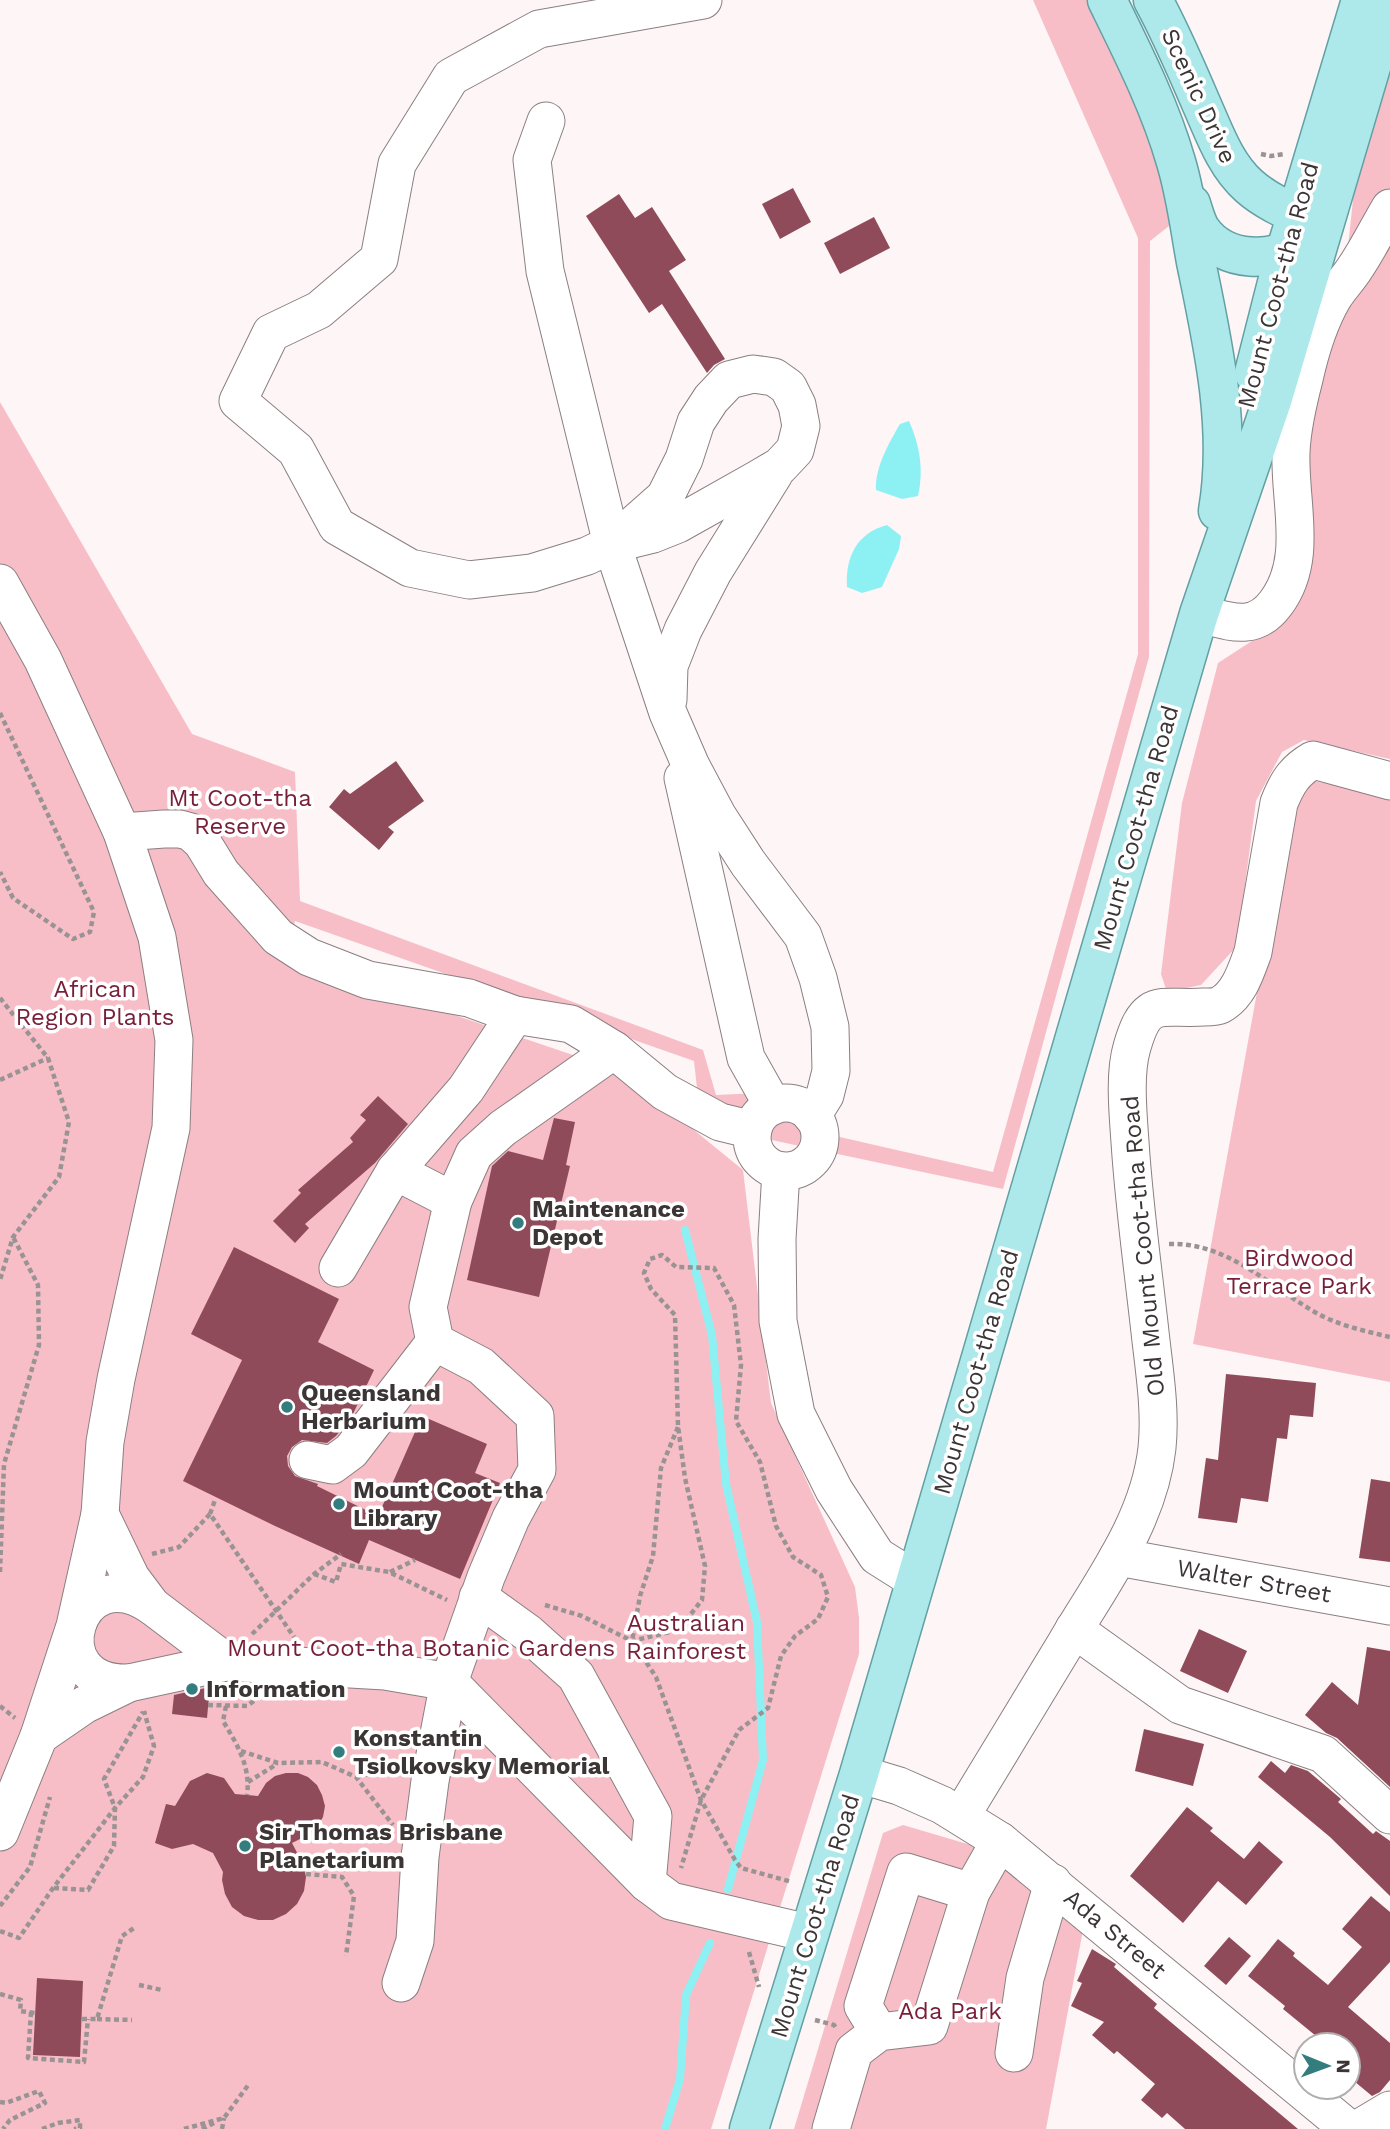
<svg xmlns="http://www.w3.org/2000/svg" width="1390" height="2129" viewBox="0 0 1390 2129" font-family="'Work Sans',sans-serif">
<style>
.green{fill:#f8bec7}
.water{fill:#8df1f4}
.lines{fill:none;stroke-linecap:round;stroke-linejoin:round}
.stream{stroke:#8df1f4;stroke-width:8}
.building{fill:#904b5a}
.minor-casing{stroke:#8b7f81;stroke-width:39}
.major-casing{stroke:#62a0a3;stroke-width:41}
.path{stroke:#9a9394;stroke-width:4.5;stroke-dasharray:5 3.5;stroke-linecap:butt}
.minor{stroke:#fff;stroke-width:37}
.major{stroke:#ade9eb;stroke-width:38}
.poi-dot{fill:#347d7f;stroke:#fff;stroke-width:2.5}
.labels{text-anchor:middle;stroke-width:7;stroke-linejoin:round;paint-order:stroke}
.street-label{font-size:24px;fill:#3b3536;stroke:#fff}
.park-label{font-size:24px;fill:#781e38;stroke:#fff}
.poi-label{font-size:24px;font-weight:bold;fill:#3b3536;stroke:#fff;text-anchor:start}
</style>
<rect width="100%" height="100%" fill="#fdf5f6"/>
<g class="green">
<polygon points="1033,0 1087,0 1153,143 1174,222 1150,241 1149,657 1003,1189 701,1125 694,1061 295,921 287,955 437,1009 623,1072 743,1170 771,1403 855,1587 859,1618 859,1654 711,2129 0,2129 0,402 192,734 295,772 300,901 703,1050 716,1095 804,1091 821,1107 831,1135 993,1172 1138,654 1138,238"/>
<polygon points="1390,75 1390,759 1304,740 1282,752 1256,801 1237,946 1201,985 1167,992 1161,974 1182,803 1218,663 1258,637 1309,505 1310,439 1319,358 1347,257 1358,152"/>
<polygon points="1296,778 1390,795 1390,1382 1193,1344"/>
<polygon points="903,1825 981,1848 1085,1919 1046,2129 794,2129 883,1833"/>
</g>
<g class="water">
<path d="M 909,421 C 920,446 924,470 918,496 L 902,499 L 876,490 C 875,467 889,443 900,424 Z"/>
<path d="M 887,525 L 901,536 L 899,549 L 882,587 L 862,593 L 847,587 C 845,557 857,533 887,525 Z"/>
</g>
<g class="lines">
<g class="stream">
<polyline points="685,1230 712,1335 726,1484 757,1622 763,1760 728,1889"/>
<polyline points="665,2129 680,2079 686,1995 710,1943"/>
</g>
</g>
<g class="building">
<polygon points="793,188 811,222 780,239 762,204"/>
<polygon points="619,194 635,218 652,207 686,260 669,271 725,359 714,365 707,373 662,304 649,313 586,216"/>
<polygon points="874,217 890,248 840,274 824,243"/>
<polygon points="396,761 424,801 388,827 394,832 379,850 329,807 344,789 350,794"/>
<polygon points="378,1096 408,1124 375,1163 305,1224 309,1228 295,1243 273,1221 301,1193 298,1190 353,1142 350,1138 366,1120 360,1115"/>
<polygon points="554,1118 575,1122 566,1165 570,1166 539,1297 467,1280 492,1166 508,1151 543,1160"/>
<polygon points="234,1247 339,1299 318,1342 374,1370 352,1416 336,1436 327,1443 302,1440 292,1447 287,1456 288,1466 295,1476 318,1484 317,1486 378,1516 422,1416 487,1444 475,1473 500,1483 460,1579 369,1540 359,1564 275,1526 183,1481 242,1360 191,1334"/>
<polygon points="1226,1374 1316,1383 1313,1417 1290,1415 1287,1439 1277,1438 1268,1502 1241,1498 1237,1523 1198,1518 1206,1458 1218,1460"/>
<polygon points="1371,1479 1390,1482 1390,1562 1359,1558"/>
<polygon points="1199,1629 1247,1651 1228,1693 1180,1671"/>
<polygon points="1367,1647 1390,1651 1390,1787 1337,1738 1326,1733 1305,1715 1332,1682 1358,1705"/>
<polygon points="210,1687 207,1718 172,1714 174,1695"/>
<polygon points="1144,1729 1204,1744 1193,1786 1135,1771"/>
<polygon points="1271,1761 1285,1773 1291,1765 1308,1771 1341,1799 1338,1802 1373,1834 1376,1831 1390,1841 1390,1896 1330,1837 1258,1777"/>
<polygon points="207,1773 224,1778 235,1794 258,1796 266,1783 275,1776 286,1773 298,1773 308,1777 317,1785 322,1795 325,1806 323,1817 317,1827 310,1834 292,1843 303,1864 306,1877 304,1891 297,1904 286,1914 273,1920 258,1920 244,1916 232,1907 225,1894 222,1880 223,1872 213,1853 193,1844 172,1849 155,1843 166,1804 175,1806 190,1781"/>
<polygon points="1187,1807 1213,1828 1210,1831 1244,1859 1259,1841 1283,1862 1246,1905 1218,1881 1183,1923 1130,1876"/>
<polygon points="1371,1896 1390,1912 1390,1962 1348,2007 1390,2043 1390,2080 1380,2092 1372,2096 1348,2076 1348,2045 1327,2045 1283,2009 1285,2006 1248,1976 1278,1939 1295,1953 1293,1956 1328,1985 1362,1947 1342,1929"/>
<polygon points="1229,1937 1251,1956 1226,1985 1204,1966"/>
<polygon points="1092,1949 1116,1964 1114,1967 1157,2004 1154,2008 1298,2129 1185,2129 1167,2113 1162,2118 1141,2100 1155,2084 1117,2051 1114,2054 1092,2035 1104,2022 1071,2006 1082,1983 1077,1981"/>
<polygon points="37,1978 83,1981 80,2057 33,2055"/>
</g>
<g class="lines">
<defs>
<g id="minor">
<polyline points="546,121 532,160 545,271 612,544 668,713 691,766 717,815 748,863 803,936 818,978 830,1027 831,1071 825,1095 812,1116"/>
<polyline points="612,544 665,497 684,459 696,422 711,399 729,380 753,374 774,377 788,387 797,405 801,426 795,450 780,466 758,479 678,524 653,534 612,544 587,556 532,573 469,580 410,568 337,526 296,450 238,401 271,333 319,310 379,259 397,164 451,77 539,29 703,0"/>
<polyline points="0,583 43,660 122,832 157,937 174,1040 171,1128 116,1379 105,1442 100,1514 75,1626 39,1736 0,1832"/>
<path d="M 1199,614 C 1229,621 1254,633 1276,603 C 1309,559 1289,503 1291,452 C 1292,428 1298,402 1304,379 C 1310,352 1319,322 1333,298 C 1339,288 1348,279 1355,268 C 1368,249 1378,228 1390,208"/>
<polyline points="668,700 669,666 683,630 713,572 774,474"/>
<polyline points="683,778 746,1058 773,1106"/>
<polyline points="122,832 164,829 180,829 191,832 202,842 221,873 278,937 309,957 368,980 469,998 515,1015 571,1024 614,1050 665,1092 720,1122 753,1130"/>
<circle cx="786" cy="1137" r="34"/>
<polyline points="395,1171 453,1201"/>
<polyline points="781,1171 777,1239 778,1321 796,1414 834,1490 877,1556 915,1580"/>
<polyline points="338,1268 395,1171 466,1089 515,1015"/>
<polyline points="308,1460 332,1465 351,1451 435,1342"/>
<polyline points="100,1514 131,1578 152,1606 226,1662"/>
<polyline points="1118,1557 1390,1606"/>
<polyline points="478,1597 528,1633 576,1676 653,1816 647,1883"/>
<polyline points="1074,1629 1180,1705 1323,1754 1390,1815"/>
<path d="M 129,1683 C 37,1686 75,1553 152,1606"/>
<polyline points="39,1736 84,1705 129,1683 226,1662 385,1671 449,1682 647,1883 671,1901 808,1933"/>
<polyline points="859,1774 899,1786 942,1805 1000,1841 1349,2129"/>
<path d="M 961,1816 C 996,1758 1031,1701 1066,1643 C 1102,1582 1149,1521 1157,1448 C 1161,1410 1154,1369 1150,1332 C 1143,1269 1134,1205 1130,1142 C 1128,1113 1124,1074 1132,1047 C 1147,995 1160,1010 1204,1007 C 1209,1007 1216,1007 1220,1005 C 1239,995 1246,971 1253,952 L 1279,803 C 1287,783 1294,771 1313,760 L 1390,781"/>
<polyline points="401,1983 415,1941 420,1857 430,1781 449,1682 486,1577 511,1518 537,1470 535,1416 481,1366 435,1342 428,1307 453,1201 474,1154 503,1128 614,1050"/>
<polyline points="879,2032 863,2006 906,1872 971,1892"/>
<polyline points="1014,2053 1025,1978 1053,1883"/>
<polyline points="831,2129 854,2051 879,2032 929,2026 971,1892 1000,1841"/>
<polyline points="1358,2129 1390,2110"/>
</g>
<g id="major">
<path d="M 1107,0 C 1133,53 1160,106 1176,162 C 1186,195 1190,229 1196,262 C 1213,344 1232,428 1218,511"/>
<path d="M 1153,0 C 1171,33 1186,68 1201,103 C 1214,132 1225,165 1249,186 C 1269,204 1297,214 1320,225"/>
<path d="M 1191,204 C 1194,213 1196,222 1201,230 C 1225,264 1274,263 1304,241"/>
<polyline points="1254,373 1282,263 1361,0"/>
<polyline points="749,2129 859,1774 1199,614 1272,401 1390,3"/>
</g>
</defs>
<use href="#minor" class="minor-casing"/>
<use href="#major" class="major-casing"/>
<g class="path">
<polyline points="1261,154 1271,156 1284,154"/>
<polyline points="0,713 94,912 90,932 73,939 13,898 0,872"/>
<polyline points="0,998 48,1058 69,1122 59,1177 13,1237 0,1280"/>
<polyline points="0,1080 48,1058"/>
<path d="M 1169,1244 C 1226,1242 1267,1284 1313,1311 C 1336,1325 1365,1331 1390,1337"/>
<polyline points="678,1427 661,1468 653,1556 640,1596 632,1641 656,1677 701,1800 735,1860 741,1868 792,1882"/>
<polyline points="210,1514 215,1500"/>
<polyline points="152,1554 179,1547 210,1514 294,1637"/>
<polyline points="0,1572 4,1464 39,1345 38,1285 13,1237"/>
<polyline points="390,1572 415,1560"/>
<polyline points="314,1574 336,1582 341,1564 389,1572 447,1600"/>
<polyline points="545,1605 582,1616 632,1641 670,1632 687,1619 702,1600 705,1566 685,1478 678,1426 675,1315 651,1289 644,1273 650,1259 662,1255 676,1267 714,1268 734,1305 741,1365 736,1421 760,1462 776,1526 793,1557 821,1575 828,1597 818,1619 795,1636 781,1656 768,1708 739,1730 701,1800 681,1868"/>
<polyline points="252,1634 314,1574 341,1554"/>
<polyline points="208,1705 247,1706 262,1695"/>
<polyline points="0,1706 15,1718"/>
<path d="M 226,1706 L 223,1721 C 237,1744 251,1767 247,1795"/>
<polyline points="241,1751 278,1763 322,1762 356,1777 393,1825"/>
<polyline points="356,1777 402,1766"/>
<polyline points="248,1782 277,1764"/>
<polyline points="306,1874 342,1877 354,1896 346,1956"/>
<polyline points="54,1888 88,1890 114,1846 115,1808 104,1779 143,1712"/>
<polyline points="0,1906 30,1867 50,1797"/>
<polyline points="0,1931 19,1938 53,1888 115,1808 143,1777 154,1746 144,1711"/>
<polyline points="749,1952 759,1987"/>
<polyline points="139,1985 162,1990"/>
<polyline points="0,1994 21,2000 20,2011 35,2013"/>
<polyline points="31,2012 28,2058 84,2062 88,2019"/>
<polyline points="82,2019 97,2019 122,1936 134,1928"/>
<polyline points="97,2019 132,2020"/>
<polyline points="815,2020 834,2025 836,2028"/>
<polyline points="0,2102 6,2103 39,2091 45,2103 10,2120 3,2129"/>
<polyline points="42,2129 58,2123 80,2120 80,2128 74,2129"/>
<polyline points="184,2129 224,2118 249,2084"/>
<polyline points="202,2129 214,2123"/>
<polyline points="222,2129 224,2118"/>
</g>
<use href="#minor" class="minor"/>
<use href="#major" class="major"/>
</g>
<g class="poi-dot">
<circle cx="518" cy="1223" r="7"/>
<circle cx="287" cy="1407" r="7"/>
<circle cx="339" cy="1504" r="7"/>
<circle cx="192" cy="1689" r="7"/>
<circle cx="339" cy="1752" r="7"/>
<circle cx="245" cy="1846" r="7"/>
</g>
<g class="labels">
<g class="street-label">
<text transform="translate(1199 96) rotate(65)" y="8">Scenic Drive</text>
<text transform="translate(1278 285) rotate(-75)" y="8">Mount Coot-tha Road</text>
<text transform="translate(1136 828) rotate(-74)" y="8">Mount Coot-tha Road</text>
<text transform="translate(1143 1246) rotate(-95)" y="8">Old Mount Coot-tha Road</text>
<text transform="translate(976 1372) rotate(-74)" y="8">Mount Coot-tha Road</text>
<text transform="translate(1254 1581) rotate(10)" y="8">Walter Street</text>
<text transform="translate(815 1916) rotate(-73)" y="8">Mount Coot-tha Road</text>
<text transform="translate(1115 1934) rotate(40)" y="8">Ada Street</text>
</g>
<g class="park-label">
<text x="240" y="806">Mt Coot-tha<tspan x="240" dy="28">Reserve</tspan></text>
<text x="95" y="997">African<tspan x="95" dy="28">Region Plants</tspan></text>
<text x="1299" y="1266">Birdwood<tspan x="1299" dy="28">Terrace Park</tspan></text>
<text x="686" y="1631">Australian<tspan x="686" dy="28">Rainforest</tspan></text>
<text x="421" y="1656">Mount Coot-tha Botanic Gardens</text>
<text x="950" y="2019">Ada Park</text>
</g>
<g class="poi-label">
<text x="532" y="1217">Maintenance<tspan x="532" dy="28">Depot</tspan></text>
<text x="301" y="1401">Queensland<tspan x="301" dy="28">Herbarium</tspan></text>
<text x="353" y="1498">Mount Coot-tha<tspan x="353" dy="28">Library</tspan></text>
<text x="206" y="1697">Information</text>
<text x="353" y="1746">Konstantin<tspan x="353" dy="28">Tsiolkovsky Memorial</tspan></text>
<text x="259" y="1840">Sir Thomas Brisbane<tspan x="259" dy="28">Planetarium</tspan></text>
</g>
</g>
<g transform="translate(1327 2066) rotate(91)"><circle r="33" fill="#ffffff" stroke="#b1aeaf" stroke-width="2"/>
<path d="M0-5L12 26L0 18L-12 26Z" fill="#347d7f"/>
<text y="-10" font-size="19" font-weight="bold" text-anchor="middle" fill="#3b3536">N</text>
</g>
</svg>
